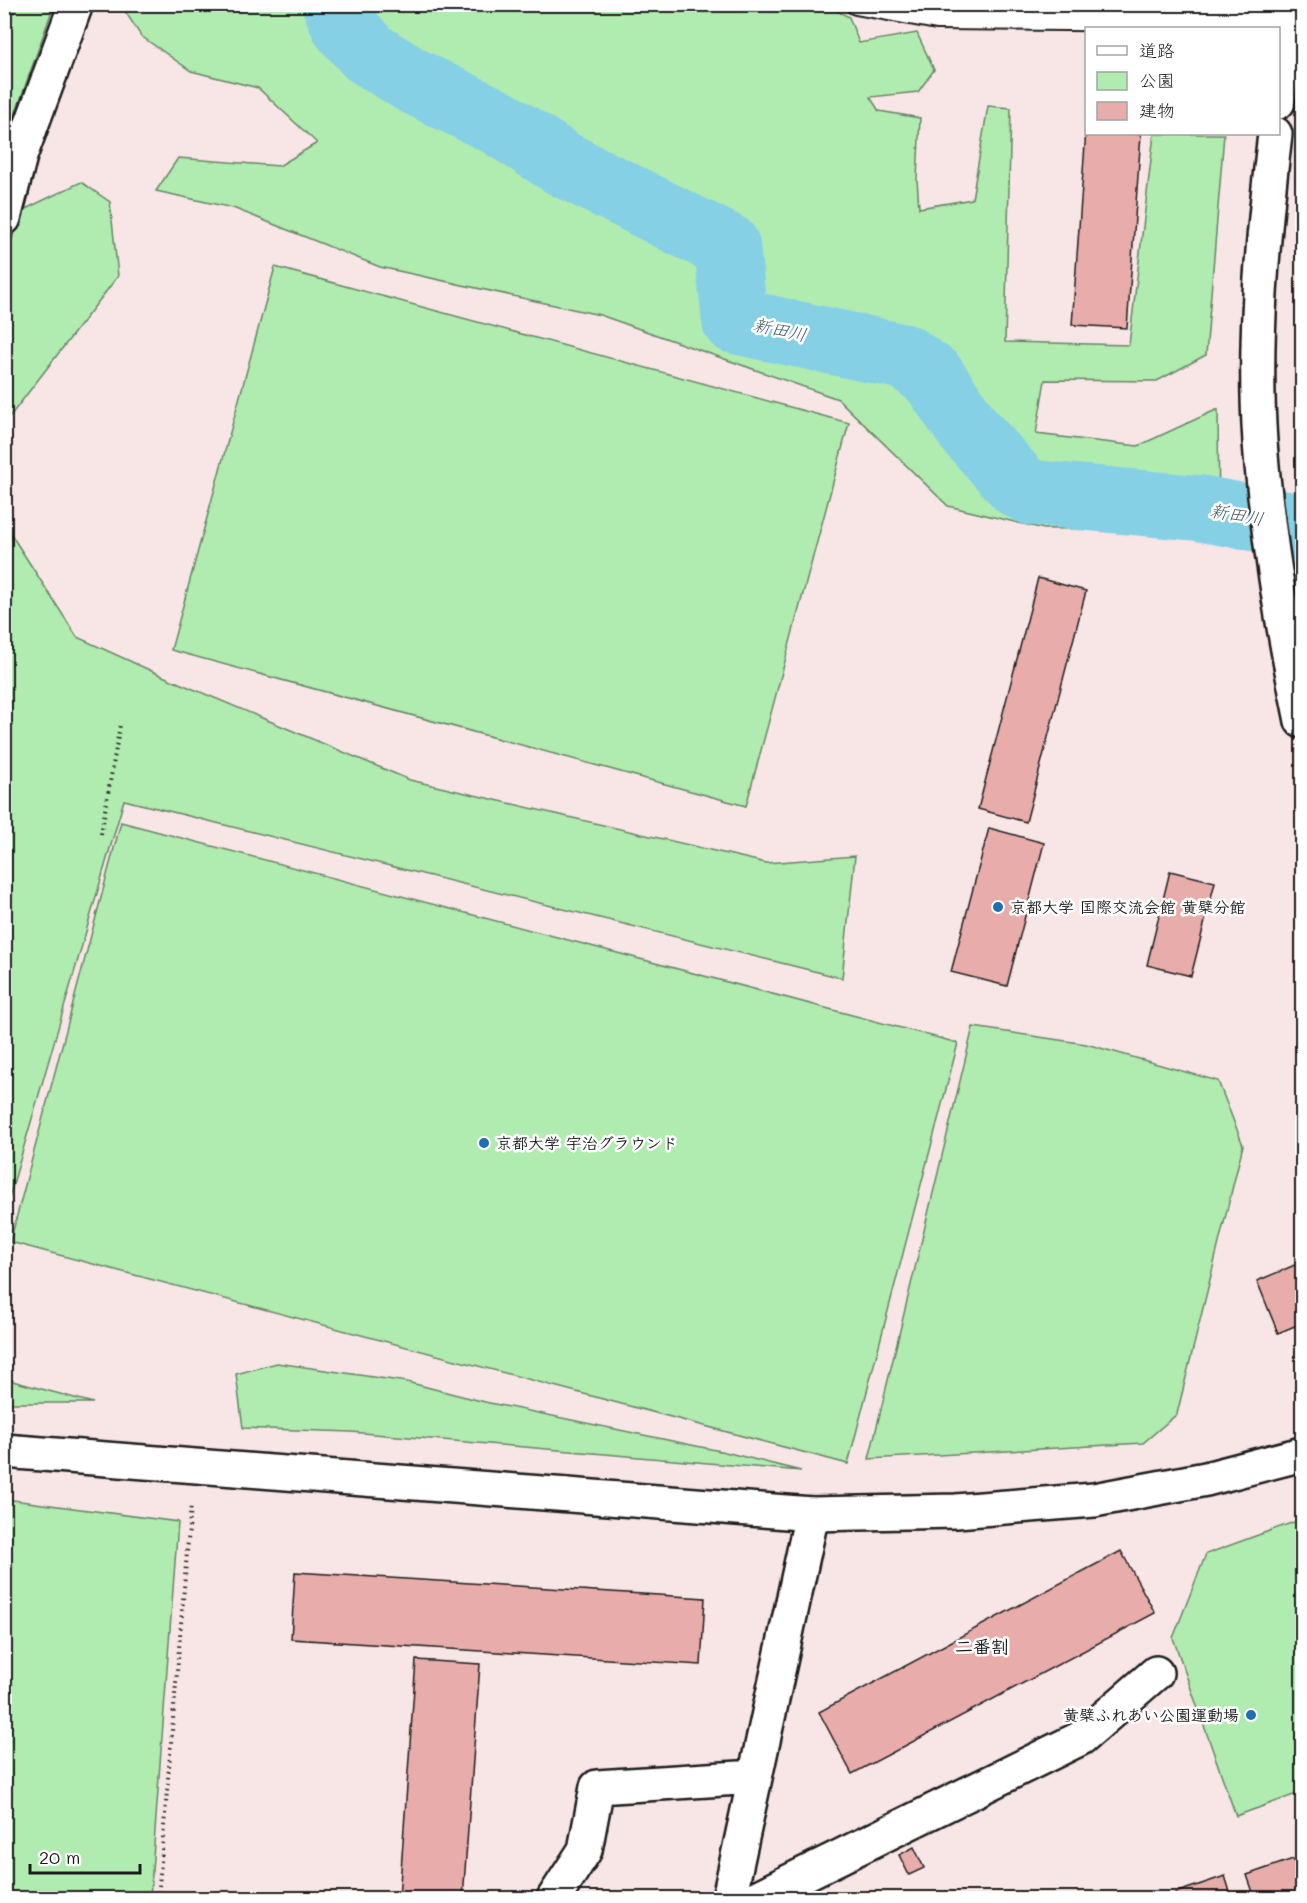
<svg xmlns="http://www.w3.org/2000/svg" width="1307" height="1903" viewBox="0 0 1307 1903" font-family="Mali,'Klee One',sans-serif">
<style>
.green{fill:#b0ebb0;stroke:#668466;stroke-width:1.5}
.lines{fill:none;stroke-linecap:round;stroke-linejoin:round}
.river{stroke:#86d0e6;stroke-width:66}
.building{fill:#e8adaa;stroke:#1c1c1c;stroke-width:1.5}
.lane-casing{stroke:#1c1c1c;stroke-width:24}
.street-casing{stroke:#1c1c1c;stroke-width:38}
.secondary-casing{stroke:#1c1c1c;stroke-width:38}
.path{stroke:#1c1c1c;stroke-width:4;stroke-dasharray:1.5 4.5;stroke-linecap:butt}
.lane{stroke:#fff;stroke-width:20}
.street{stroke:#fff;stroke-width:33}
.secondary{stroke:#fff;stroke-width:33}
.poi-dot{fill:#1f6fb2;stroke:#fff;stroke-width:2}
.labels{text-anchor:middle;stroke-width:5;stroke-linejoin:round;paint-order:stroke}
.poi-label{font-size:16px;font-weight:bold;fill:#1c1c1c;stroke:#fff;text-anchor:start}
.water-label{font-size:18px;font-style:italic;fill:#415b63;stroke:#fff}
.neighbourhood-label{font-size:18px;font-weight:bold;fill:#1c1c1c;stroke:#fff}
</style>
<rect width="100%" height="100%" fill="#f8e6e6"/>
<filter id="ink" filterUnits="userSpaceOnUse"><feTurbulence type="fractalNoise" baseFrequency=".0167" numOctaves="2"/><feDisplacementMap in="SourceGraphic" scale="12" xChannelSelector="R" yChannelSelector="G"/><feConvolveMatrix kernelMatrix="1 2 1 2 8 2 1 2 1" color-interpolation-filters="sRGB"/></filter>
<g filter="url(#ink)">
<path class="green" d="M5,4L54,5L5,143L4,5Z
M825,5L849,17L859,43L917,33L934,70L918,92L870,97L879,111L920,118L917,179L919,208L972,199L988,106L1011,108L1005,342L1129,345L1154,134H1224L1206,355L1157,381L1045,380L1036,434L1138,446L1218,409L1219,527L1044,529L948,506L838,399L600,315L380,267L233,208L156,191L178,158L279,166L317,143L258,88L191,71L141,36L121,5Z
M81,182L110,202L118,276L11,415L5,420V268L19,212Z
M275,267L849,423L746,806L171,650Z
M5,525L77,637L167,678L410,780L766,863L855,856L842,978L124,800L5,1212Z
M121,822L958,1043L848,1464L10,1242Z
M973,1027L1086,1044L1218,1081L1243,1145L1177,1414L1143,1443L869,1459Z
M277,1363L407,1382L485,1402L725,1452L801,1471L351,1432L243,1428L236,1374Z
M5,1379L93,1403H5Z
M5,1499L178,1522L150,1898H5Z
M1302,1519V1792L1236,1816L1173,1638L1206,1554Z"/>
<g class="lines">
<path class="river" d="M335,4L344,26L368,53L413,81L499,123L563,164L727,246L735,321L905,357L933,377L969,430L1019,486L1033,493L1198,508L1302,527"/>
</g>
<path class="building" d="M1086,130V134H1141L1127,328L1072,325Z
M1038,578L1086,591L1026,822L978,809Z
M989,828L1044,843L1007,986L951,972Z
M1170,871L1215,882L1191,976L1147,965Z
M1302,1262V1323L1278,1333L1257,1281Z
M1121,1551L1155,1613L852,1774L819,1712Z
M295,1572L705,1598L701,1665L291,1639Z
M416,1660L480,1664L463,1898H399Z
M914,1847L924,1868L909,1875L899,1855Z
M1293,1859L1302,1887V1898H1255L1247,1875Z
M1225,1876L1232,1898H1177L1175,1893Z"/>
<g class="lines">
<defs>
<path id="lane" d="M856,4L937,19L1183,21"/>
<path id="street" d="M1183,21H1288
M554,1898L585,1850L597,1787L755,1777
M729,1898L812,1514
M756,1898L1081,1738L1156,1673"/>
<path id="secondary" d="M1278,102L1290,4
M1275,134C1263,235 1253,340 1260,442C1267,535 1283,630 1302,721
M4,218L20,156L76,4
M4,1451L812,1514L956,1511L1094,1500L1206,1479L1302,1454"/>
</defs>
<use href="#lane" class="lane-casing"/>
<use href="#street" class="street-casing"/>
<use href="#secondary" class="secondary-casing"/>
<path class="path" d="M4,35L16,4
M101,834L120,725
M158,1898L191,1505"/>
<use href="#lane" class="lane"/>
<use href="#street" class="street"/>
<use href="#secondary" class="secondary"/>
</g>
</g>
<g class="poi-dot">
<circle cx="998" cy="907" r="6"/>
<circle cx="484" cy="1143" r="6"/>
<circle cx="1251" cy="1715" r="6"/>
</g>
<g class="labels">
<g class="poi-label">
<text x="1010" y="913">京都大学 国際交流会館 黄檗分館</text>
<text x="496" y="1149">京都大学 宇治グラウンド</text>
<text x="1239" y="1721" text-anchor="end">黄檗ふれあい公園運動場</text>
</g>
<g class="water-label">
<text transform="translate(780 330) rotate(12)" y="6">新田川</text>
<text transform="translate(1237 515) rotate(10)" y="6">新田川</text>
</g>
<g class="neighbourhood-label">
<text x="982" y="1653">二番割</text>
</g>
</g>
<rect width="1307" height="1903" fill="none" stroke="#fff" stroke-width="24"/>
<rect x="12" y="12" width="1283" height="1879" fill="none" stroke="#1c1c1c" stroke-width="2" filter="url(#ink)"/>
<rect x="1085" y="27" width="195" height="108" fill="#ffffff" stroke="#a4a4a4" stroke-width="1.5"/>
<rect x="1097" y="46" width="30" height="9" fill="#ffffff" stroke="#a4a4a4" stroke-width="1.5"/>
<text x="1139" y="57" font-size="18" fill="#1c1c1c">道路</text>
<rect x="1097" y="72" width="30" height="18" fill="#b0ebb0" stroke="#a4a4a4" stroke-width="1.5"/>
<text x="1139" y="87" font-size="18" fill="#1c1c1c">公園</text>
<rect x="1097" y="102" width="30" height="18" fill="#e8adaa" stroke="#a4a4a4" stroke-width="1.5"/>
<text x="1139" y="117" font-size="18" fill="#1c1c1c">建物</text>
<path d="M30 1864v9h110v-9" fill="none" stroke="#1c1c1c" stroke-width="3"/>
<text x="39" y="1864" font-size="18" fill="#1c1c1c" stroke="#ffffff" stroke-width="4.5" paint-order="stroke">20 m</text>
</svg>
